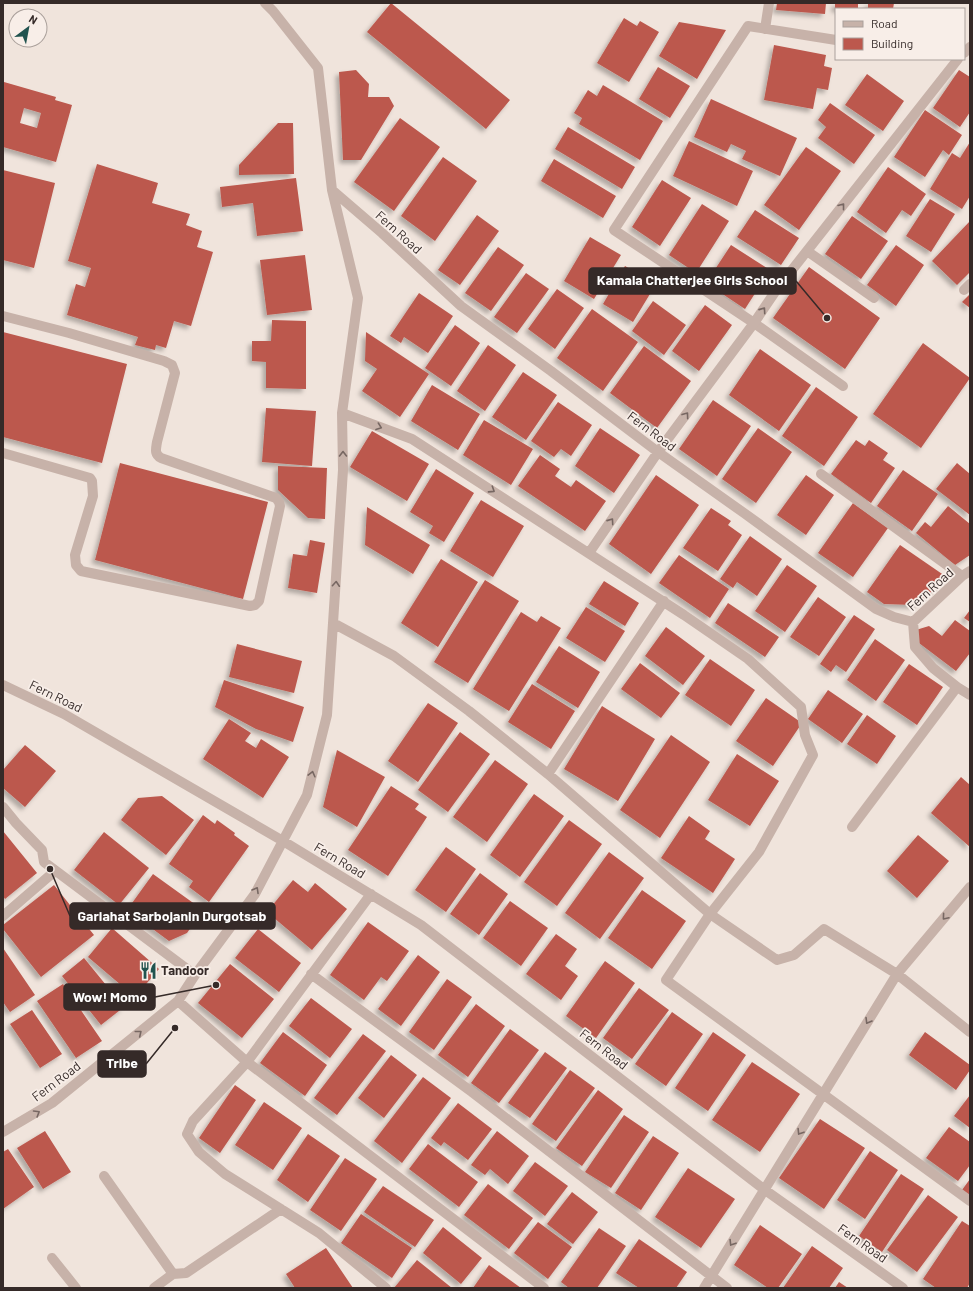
<svg xmlns="http://www.w3.org/2000/svg" width="973" height="1291" viewBox="0 0 973 1291" font-family="Barlow,sans-serif">
<style>
.building{fill:#bc584d;fill-rule:evenodd;filter:url(#shadow)}
.lines{fill:none;stroke-linecap:round;stroke-linejoin:round}
.lane{stroke:#c7b2a9;stroke-width:10}
.street{stroke:#c7b2a9;stroke-width:10}
.oneway{stroke:#776762}
.labels{text-anchor:middle;stroke-width:3.5;stroke-linejoin:round;paint-order:stroke}
.street-label{font-size:13px;fill:#352a28;stroke:#f8eee8}
.poi-label{font-size:13px;font-weight:bold;fill:#352a28;stroke:#f8eee8;text-anchor:start}
.leader{fill:none;stroke:#352a28;stroke-width:1.5}
.callout-dot{fill:#352a28;stroke:#f8eee8;stroke-width:1.5}
.callout{fill:#352a28;stroke:#352a28;stroke-width:1.5}
.callout-label{font-size:14px;text-anchor:middle;font-weight:bold;fill:#fff}
</style>
<defs>
<filter id="shadow"><feDropShadow dx="-3.5" dy="3.5" stdDeviation="2" flood-color="#0004"/></filter>
</defs>
<rect width="100%" height="100%" fill="#f0e4dc"/>
<path class="building" d="M391,3L510,100L486,129L367,32Z
M777,3H826L825,14L776,10Z
M835,3H858V9H835Z
M868,3H894L893,9H868Z
M624,18L637,26L640,21L659,32L629,82L597,63Z
M679,22L726,30L697,79L659,56Z
M774,45L826,55L824,66L832,68L828,90L817,88L813,109L764,100Z
M658,67L690,86L670,118L639,99Z
M356,70L369,84L368,97H389L394,106L361,160H343L339,72Z
M959,70L970,77V112L960,127L933,108Z
M867,74L904,101L883,131L845,105Z
M4,82L56,97L55,100L72,105L56,162L3,147V86ZM24,108L41,113L37,128L20,123Z
M603,85L663,121L640,160L579,124L582,118L574,113L588,90L597,96Z
M711,99L797,138L780,176L742,159L746,151L731,144L727,152L694,137Z
M830,103L875,135L854,164L818,138L826,127L818,120Z
M925,110L962,135L949,155L943,150L925,177L894,157Z
M400,118L440,147L394,211L354,182Z
M278,123H293L294,174L239,175V165Z
M568,127L635,167L622,189L555,149Z
M689,141L753,171L737,206L673,176Z
M970,142V196L962,209L930,189L952,153L960,158Z
M806,147L841,171L799,230L764,205Z
M443,157L477,181L435,241L401,216Z
M554,159L616,196L603,218L541,181Z
M97,164L158,183L152,203L190,214L186,225L202,231L197,247L213,252L191,326L174,321L166,348L156,345L155,350L135,345L138,337L67,315L76,284L85,287L91,268L68,261Z
M888,167L926,194L911,216L902,210L886,233L857,212Z
M3,170L55,183L34,268L3,260Z
M296,178L303,231L257,236L253,203L222,207L220,187Z
M662,180L691,198L660,246L632,227Z
M930,199L955,214L931,252L906,236Z
M702,204L729,221L696,273L669,255Z
M755,210L799,238L781,265L737,237Z
M477,215L499,231L460,285L438,270Z
M852,216L888,241L861,279L825,254Z
M970,221V272L957,285L932,261Z
M590,237L621,255L594,299L564,281Z
M731,245L770,270L745,309L706,283Z
M896,245L924,265L896,306L867,285Z
M498,247L524,265L491,311L465,293Z
M305,255L312,310L267,315L260,260Z
M625,266L656,284L633,322L603,304Z
M809,267L880,318L845,369L773,318Z
M526,273L549,289L517,333L494,317Z
M557,289L584,308L555,349L528,329Z
M419,293L453,316L428,353L404,337L401,343L390,336Z
M970,294V308L962,302Z
M653,301L686,325L664,355L632,331Z
M705,305L732,325L699,371L672,351Z
M592,309L638,342L603,391L557,358Z
M272,320L306,321V389L266,388V362L252,361V341H271Z
M455,325L480,343L451,386L425,368Z
M3,332L127,364L102,463L3,437Z
M366,332L429,374L400,417L362,391L377,369L365,361Z
M923,343L970,378L921,448L873,414Z
M488,345L516,365L485,411L457,391Z
M644,346L691,381L657,428L610,393Z
M760,349L811,385L779,431L729,395Z
M523,372L557,395L526,440L492,417Z
M432,385L480,414L458,450L411,421Z
M816,387L858,417L824,466L782,436Z
M713,400L751,426L717,476L679,449Z
M558,402L592,425L571,456L561,449L554,457L531,441Z
M266,408L316,411L312,466L262,462Z
M484,420L533,449L511,485L463,455Z
M600,428L640,455L614,493L575,466Z
M758,428L792,452L756,503L722,479Z
M372,431L429,464L407,501L350,467Z
M856,440L865,446L869,440L888,453L883,460L895,468L871,503L831,474Z
M540,455L560,469L555,476L571,487L576,480L606,501L585,531L518,486Z
M120,463L268,502L243,599L95,560Z
M957,463L970,474V515L936,489Z
M278,466L327,468L325,519L308,518L278,490Z
M436,469L474,493L444,542L429,533L433,526L410,512Z
M903,470L938,494L912,531L877,506Z
M656,475L699,505L651,574L609,544Z
M806,475L834,495L806,535L777,515Z
M481,500L524,526L493,577L450,551Z
M853,503L888,528L853,577L818,553Z
M948,506L970,524V555L955,565L916,533L925,522L931,527Z
M367,507L430,545L413,574L365,545Z
M711,508L731,521L728,525L742,535L718,571L683,548Z
M750,536L782,559L757,596L737,582L733,588L720,579Z
M310,540L325,543L317,593L288,588L293,554L307,556Z
M900,545L948,578L915,605L884,604L867,592Z
M679,555L729,589L710,618L659,583Z
M441,559L478,582L438,647L401,623Z
M787,565L817,586L785,632L755,611Z
M485,580L519,601L468,683L434,662Z
M604,581L639,603L625,626L589,604Z
M818,597L846,617L819,656L790,637Z
M728,603L779,637L765,657L715,623Z
M586,607L625,631L605,662L566,638Z
M970,610V622L964,618Z
M521,612L537,622L541,616L561,628L509,711L473,689Z
M854,615L875,629L846,672L836,665L831,672L820,664Z
M955,620L970,631V653L956,671L919,643L916,630L929,626L942,636Z
M666,627L705,656L683,685L645,656Z
M875,639L905,660L876,701L847,680Z
M237,644L302,661L294,693L229,677Z
M559,646L600,672L578,708L536,682Z
M710,659L755,690L731,726L685,695Z
M640,663L680,693L661,718L621,689Z
M909,664L943,687L917,725L883,702Z
M224,680L304,707L293,742L256,729L215,707Z
M532,684L575,711L551,749L508,722Z
M828,690L863,714L842,743L808,719Z
M766,698L802,723L773,766L736,741Z
M428,703L458,723L418,782L388,761Z
M602,706L655,739L618,801L564,769Z
M867,715L896,736L877,764L847,744Z
M229,719L251,733L245,741L256,748L261,739L289,757L263,798L203,759Z
M460,732L490,754L448,812L418,790Z
M671,735L710,762L660,838L620,810Z
M25,745L56,771L25,807L3,788V770Z
M337,750L385,777L357,827L323,807Z
M737,754L779,781L750,826L708,800Z
M495,760L528,784L487,842L453,817Z
M961,777L970,785V847L931,813Z
M391,786L419,804L415,809L427,817L388,876L348,850Z
M534,794L564,816L520,877L490,855Z
M162,796L194,820L166,855L121,820L138,798Z
M203,815L215,824L217,820L235,833L234,835L249,846L209,902L189,887L193,881L169,864Z
M689,816L710,831L705,839L735,859L713,893L661,858Z
M569,820L602,844L557,906L524,882Z
M3,831L37,873L5,899L3,896Z
M104,832L149,868L119,905L74,870Z
M918,835L949,861L917,898L887,871Z
M446,847L476,869L446,912L415,890Z
M609,852L644,878L600,939L565,913Z
M480,873L508,894L479,935L450,914Z
M153,874L203,910L187,933L169,941L127,910ZM155,903L163,909L160,913L152,907Z
M293,880L308,892L315,883L347,909L312,950L267,912Z
M54,885L94,935L41,977L3,929V925Z
M642,890L686,921L652,969L608,938Z
M510,901L548,928L521,966L483,938Z
M368,922L409,951L387,981L381,977L364,1000L330,975Z
M112,928L159,969L135,997L88,957Z
M258,929L301,963L279,992L235,958Z
M556,934L577,949L565,966L578,976L561,1000L526,974Z
M3,948L35,995L10,1012L3,1002Z
M418,955L440,972L401,1026L378,1009Z
M84,958L124,1007L101,1025L62,976Z
M605,961L635,983L596,1038L566,1016Z
M230,964L274,999L242,1038L198,1003Z
M447,979L472,997L434,1050L409,1032Z
M63,984L102,1041L76,1058L37,1001Z
M639,988L669,1010L632,1059L603,1038Z
M311,998L352,1029L330,1058L289,1026Z
M476,1004L505,1026L468,1077L438,1055Z
M32,1010L62,1054L40,1068L10,1024Z
M672,1012L703,1034L666,1086L635,1064Z
M510,1029L539,1050L499,1103L471,1083Z
M283,1032L327,1065L305,1096L260,1063Z
M713,1032L746,1055L708,1111L675,1088Z
M925,1032L970,1065V1070L956,1090L909,1055Z
M363,1034L386,1051L337,1115L314,1098Z
M545,1052L567,1068L530,1118L508,1103Z
M391,1055L417,1075L384,1118L358,1098Z
M752,1062L800,1094L760,1152L712,1120Z
M570,1070L595,1088L556,1141L532,1124Z
M423,1077L451,1098L402,1163L374,1141Z
M235,1085L256,1100L220,1153L199,1138Z
M598,1090L623,1109L582,1166L556,1148Z
M970,1095V1128L954,1116Z
M264,1102L302,1128L273,1170L235,1145Z
M458,1103L492,1129L468,1160L444,1142L441,1146L431,1138Z
M624,1115L649,1132L611,1188L585,1172Z
M820,1119L865,1148L824,1209L779,1178Z
M949,1127L970,1142V1165L958,1181L926,1158Z
M45,1131L71,1172L43,1189L17,1148Z
M497,1131L529,1156L508,1184L490,1169L485,1175L471,1165Z
M308,1134L340,1156L308,1202L277,1180Z
M653,1136L679,1153L641,1210L615,1193Z
M428,1144L478,1182L459,1207L409,1169Z
M8,1149L34,1187L3,1209V1152Z
M870,1151L898,1170L865,1219L837,1200Z
M345,1158L377,1179L341,1231L310,1210Z
M535,1162L568,1186L545,1216L513,1191Z
M688,1168L735,1199L701,1248L655,1217Z
M901,1174L924,1189L882,1252L859,1236Z
M970,1179V1196L962,1190Z
M488,1184L533,1218L509,1249L464,1215Z
M383,1186L434,1220L415,1247L364,1212Z
M572,1192L598,1212L573,1244L547,1224Z
M928,1195L958,1217L917,1272L887,1250Z
M361,1214L412,1248L392,1278L341,1243Z
M962,1221L970,1226V1283L967,1288H936L923,1279Z
M538,1222L572,1247L548,1279L514,1253Z
M760,1225L802,1254L778,1288H768L734,1265Z
M443,1227L482,1258L461,1284L423,1253Z
M599,1228L626,1246L597,1288H569L561,1282Z
M639,1239L687,1272L676,1288H639L616,1273Z
M812,1246L843,1268L829,1288H783Z
M326,1248L353,1288H295L286,1274Z
M417,1260L452,1288H394Z
M489,1265L521,1288H473Z
M839,1282L848,1288H835Z"/>
<g class="lines">
<path class="lane" d="M3,316L69,333L164,361L172,365L175,373L157,442C156,449 154,454 161,458L276,498L279,502L280,506L259,601L255,605L250,606L81,571L76,565L75,555L93,496L92,481L90,478L3,453
M754,323L843,386"/>
<path class="street" d="M765,29L769,3
M964,53L970,47
M332,190L382,233L461,306L551,371L658,452L744,513L876,609L894,617L913,622L962,576L970,571
M807,251L874,298
M964,290L970,284
M754,323L614,230L748,26L836,40
M342,413L412,439L684,615L748,659L801,707L805,735L813,755L759,852L710,914L666,980L970,1201
M821,474L962,576
M589,553L658,452L754,323L777,289L958,59
M333,623L394,656L469,711L548,774L710,914L777,960L794,955L824,929L897,974L970,1032
M3,685L64,714L283,841L421,925L765,1190L903,1288
M957,687L970,695
M548,774L664,601
M3,807L16,823L42,850L44,862L195,975
M852,827L957,687L933,668L915,647L913,622
M371,894L247,1062L193,1121L187,1134L199,1152L225,1174L319,1233L386,1288
M3,916L55,871
M311,974L472,1092L727,1288
M178,1001L247,1062L544,1288
M3,1132L52,1103L178,1001L195,975L255,894L307,795L327,715L343,470L342,413L358,298L332,190L318,68L273,11L265,3
M104,1176L173,1274
M52,1258L76,1288
M154,1288L173,1274L186,1273L281,1209
M704,1288L897,974L970,887"/>
</g>
<defs><path id="oneway-chevron" d="M-2-3.5L2.5 0L-2 3.5" fill="none" stroke-width="1.6" stroke-linecap="round" stroke-linejoin="round"/></defs>
<g class="oneway">
<use href="#oneway-chevron" transform="translate(842 206) rotate(-52)"/>
<use href="#oneway-chevron" transform="translate(763 310) rotate(-55)"/>
<use href="#oneway-chevron" transform="translate(686 415) rotate(-54)"/>
<use href="#oneway-chevron" transform="translate(379 427) rotate(20)"/>
<use href="#oneway-chevron" transform="translate(343 454) rotate(-90)"/>
<use href="#oneway-chevron" transform="translate(492 490) rotate(33)"/>
<use href="#oneway-chevron" transform="translate(611 521) rotate(-55)"/>
<use href="#oneway-chevron" transform="translate(336 584) rotate(-86)"/>
<use href="#oneway-chevron" transform="translate(312 774) rotate(-76)"/>
<use href="#oneway-chevron" transform="translate(256 890) rotate(-60)"/>
<use href="#oneway-chevron" transform="translate(945 917) rotate(130)"/>
<use href="#oneway-chevron" transform="translate(868 1021) rotate(121)"/>
<use href="#oneway-chevron" transform="translate(139 1033) rotate(-39)"/>
<use href="#oneway-chevron" transform="translate(37 1113) rotate(-31)"/>
<use href="#oneway-chevron" transform="translate(800 1132) rotate(122)"/>
<use href="#oneway-chevron" transform="translate(732 1243) rotate(122)"/>
</g>
<defs>
<symbol id="restaurant-bare" viewBox="-9 -9 18 18"><path d="M-5-6h1v4h1v-4h1v4h1v-4h1v5L-1.5 .5V6h-2V.5L-5-1ZM5-6V6H3V1.5H1.5Q1.5-4 5-6Z" fill="#21534f" stroke="#f8eee8" stroke-width="2.5" paint-order="stroke"/></symbol>
</defs>
<g fill-rule="evenodd">
<use href="#restaurant-bare" x="136" y="958" width="25" height="25"/>
</g>
<g class="labels">
<g class="street-label">
<text transform="translate(399 232) rotate(42)" y="5">Fern Road</text>
<text transform="translate(652 431) rotate(37)" y="5">Fern Road</text>
<text transform="translate(930 589) rotate(-42)" y="5">Fern Road</text>
<text transform="translate(56 696) rotate(26)" y="5">Fern Road</text>
<text transform="translate(340 860) rotate(31)" y="5">Fern Road</text>
<text transform="translate(604 1049) rotate(38)" y="5">Fern Road</text>
<text transform="translate(56 1081) rotate(-37)" y="5">Fern Road</text>
<text transform="translate(863 1243) rotate(35)" y="5">Fern Road</text>
</g>
<g class="poi-label">
<text x="161" y="975">Tandoor</text>
</g>
</g>
<path class="leader" d="M827 318L796 281M50 869L70 916M216 985L155 997M175 1028L146 1064"/>
<g class="callout-dot">
<circle cx="827" cy="318" r="4"/>
<circle cx="50" cy="869" r="4"/>
<circle cx="216" cy="985" r="4"/>
<circle cx="175" cy="1028" r="4"/>
</g>
<g class="callout">
<rect x="589" y="268" width="207" height="26" rx="4"/>
<rect x="70" y="903" width="205" height="26" rx="4"/>
<rect x="64" y="984" width="91" height="26" rx="4"/>
<rect x="98" y="1051" width="48" height="26" rx="4"/>
</g>
<g class="callout-label">
<text x="692" y="285">Kamala Chatterjee Girls School</text>
<text x="172" y="921">Gariahat Sarbojanin Durgotsab</text>
<text x="110" y="1002">Wow! Momo</text>
<text x="122" y="1068">Tribe</text>
</g>
<rect width="973" height="1291" fill="none" stroke="#352a28" stroke-width="8"/>
<rect x="835" y="8" width="130" height="52" fill="#f8eee8" stroke="#aaa09b"/>
<rect x="843" y="21" width="20" height="6" fill="#c7b2a9" stroke="#aaa09b"/>
<text x="871" y="28" font-size="12" fill="#352a28">Road</text>
<rect x="843" y="38" width="20" height="12" fill="#bc584d" stroke="#aaa09b"/>
<text x="871" y="48" font-size="12" fill="#352a28">Building</text>
<g transform="translate(28 28) rotate(32)"><circle r="19" fill="#f8eee8" stroke="#aaa09b"/>
<path d="M0-3L7 15L0 10L-7 15Z" fill="#21534f"/>
<text y="-6" font-size="11" font-weight="bold" text-anchor="middle" fill="#352a28">N</text>
</g>
</svg>
